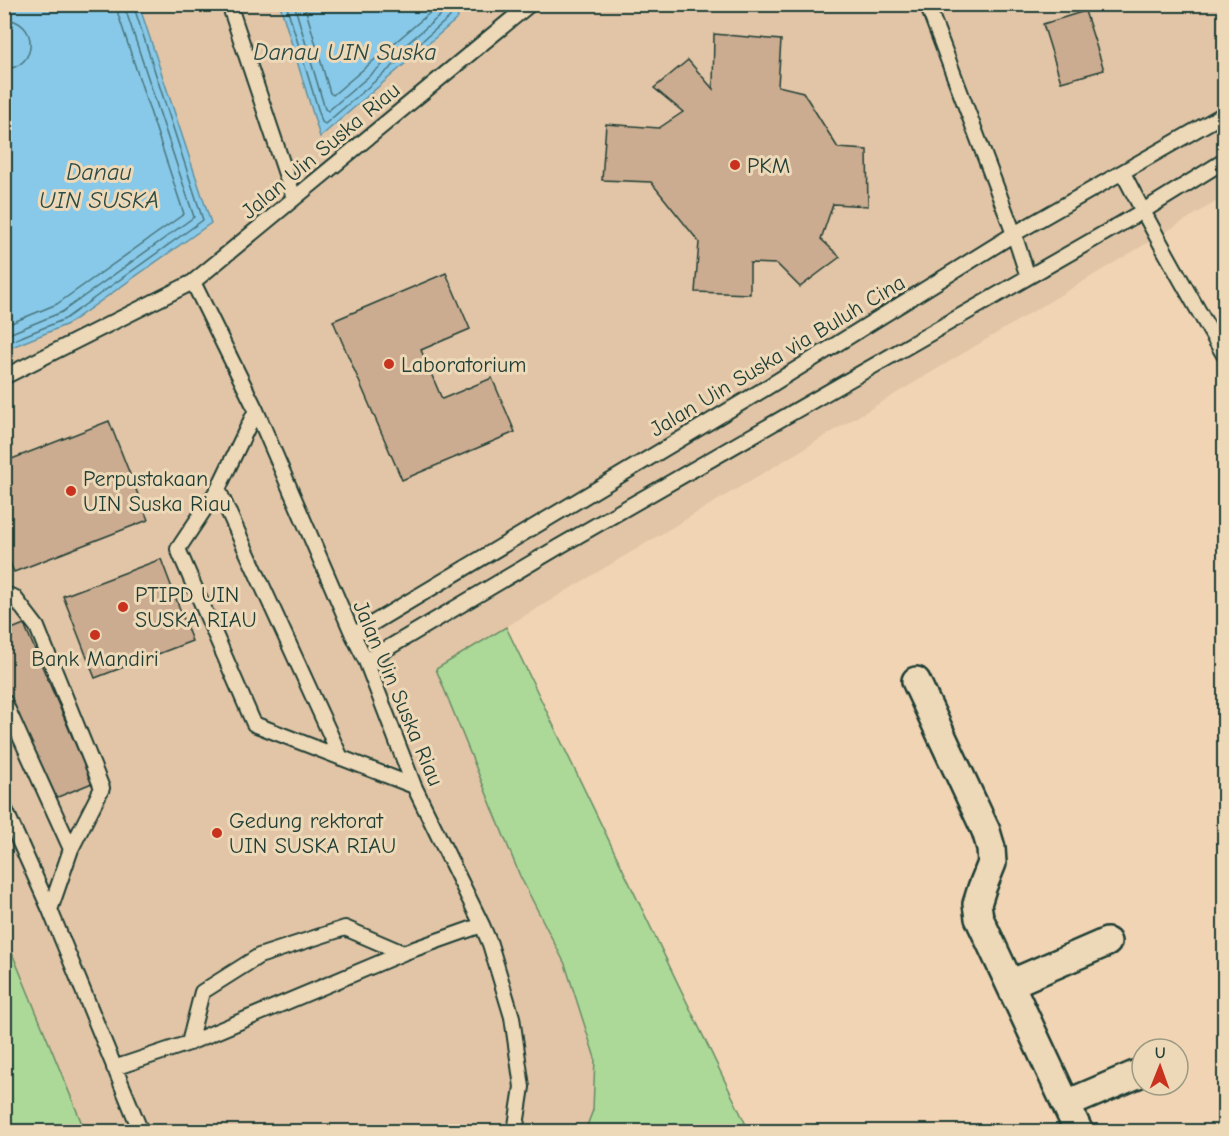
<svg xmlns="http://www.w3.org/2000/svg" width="1229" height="1136" viewBox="0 0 1229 1136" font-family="'Comic Neue',sans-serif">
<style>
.built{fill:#e2c5a6}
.green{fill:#acd998;stroke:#668b66;stroke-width:1.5}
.water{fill:#88c9e9;stroke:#5e91a1;stroke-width:1.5}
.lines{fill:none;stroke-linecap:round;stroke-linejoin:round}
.shore{stroke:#49757c;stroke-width:1.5}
.building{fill:#cbac90;stroke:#1f3d34;stroke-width:1.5}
.service-casing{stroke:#1f3d34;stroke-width:18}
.minor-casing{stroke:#1f3d34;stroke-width:32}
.service{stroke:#edd8b7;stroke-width:14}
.minor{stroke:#edd8b7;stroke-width:27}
.poi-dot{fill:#c8321e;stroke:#edd8b7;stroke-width:2}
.labels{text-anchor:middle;stroke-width:6;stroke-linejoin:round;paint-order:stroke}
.street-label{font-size:22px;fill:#1f3d34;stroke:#edd8b7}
.poi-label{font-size:22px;fill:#1f3d34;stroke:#edd8b7;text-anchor:start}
.water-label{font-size:24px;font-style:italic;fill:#2a4b46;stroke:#edd8b7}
</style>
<rect width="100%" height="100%" fill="#f1d4b3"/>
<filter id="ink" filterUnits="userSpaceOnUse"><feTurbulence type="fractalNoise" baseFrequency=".0167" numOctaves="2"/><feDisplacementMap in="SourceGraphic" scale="12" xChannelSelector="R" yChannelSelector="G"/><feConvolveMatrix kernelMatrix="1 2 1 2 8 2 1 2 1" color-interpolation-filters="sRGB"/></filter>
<g filter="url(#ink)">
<path class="built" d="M5,5H1224V197L506,627L749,1131L5,1132Z"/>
<path class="green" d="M506,627L749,1131H585L593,1110L595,1058L565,964L520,876L436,669Z
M5,936L85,1131H5Z"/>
<path class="water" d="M5,4L139,5L211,223L68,324L5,350L4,54L8,43L5,37Z
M280,5H455L458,18L320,137Z"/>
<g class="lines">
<path class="shore" d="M286,4L322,122L325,124L450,17V4
M294,4L325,109L328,111L442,14V4
M304,4L330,93L333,95L432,11L433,4
M4,19C39,20 39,68 4,69
M4,326L57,304L184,214L118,14L117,4
M4,336L62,312L194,217L126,11V4
M4,344L65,319L203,220L133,4"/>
</g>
<path class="building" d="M1085,11L1104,70L1061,82L1043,24Z
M714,34L781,40L778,86L803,92L838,148L867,150L868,206L833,204L821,239L840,257L800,287L777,264L750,263V294L695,292L699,242L651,182L602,180L606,124L659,128L683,112L654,88L688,60L713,89Z
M446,273L470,329L421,350L442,399L492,378L515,432L402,480L333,321Z
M109,421L148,520L14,572L4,549V462Z
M161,559L192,641L95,678L63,596Z
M24,624L92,783L53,799L4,685V632Z"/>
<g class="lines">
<defs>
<path id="service" d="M229,4L294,198
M927,4L1014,234L1028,277
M1123,173C1155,235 1189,295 1224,355
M193,282L256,410L353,635L366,661L414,786L482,925L490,944L512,1017L522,1087L515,1132
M4,377L193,282L530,4
M256,410L218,489L178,549L254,724L414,786
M218,489L341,758
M4,594L14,597L37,627L102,788L71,849L50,910
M353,635L766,388L1014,234L1224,114
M366,661L560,546L1143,211L1224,161
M4,701L71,849
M4,807L50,910L141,1132
M189,1043L202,992L259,956L345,928L403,953
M114,1068L189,1043L403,953L482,925"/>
<path id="minor" d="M916,681L986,831L991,848L992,863L982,888L977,904L979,918L1079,1132
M1010,984L1107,942
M1067,1104L1142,1072"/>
</defs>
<use href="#service" class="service-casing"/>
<use href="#minor" class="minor-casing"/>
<use href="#service" class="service"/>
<use href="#minor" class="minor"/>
</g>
</g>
<g class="poi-dot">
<circle cx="735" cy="165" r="6"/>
<circle cx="389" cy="364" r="6"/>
<circle cx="71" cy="491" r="6"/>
<circle cx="123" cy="607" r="6"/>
<circle cx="95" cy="635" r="6"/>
<circle cx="217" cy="833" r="6"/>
</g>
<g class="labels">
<g class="street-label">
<text transform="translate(320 150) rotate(-40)" y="8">Jalan Uin Suska Riau</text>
<text transform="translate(777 355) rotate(-31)" y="8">Jalan Uin Suska via Buluh Cina</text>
<text transform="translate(399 693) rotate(67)" y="8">Jalan Uin Suska Riau</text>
</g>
<g class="poi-label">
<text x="747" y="173">PKM</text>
<text x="401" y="372">Laboratorium</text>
<text x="83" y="486">Perpustakaan<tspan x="83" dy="25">UIN Suska Riau</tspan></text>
<text x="135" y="602">PTIPD UIN<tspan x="135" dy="25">SUSKA RIAU</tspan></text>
<text x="95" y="666" text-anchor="middle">Bank Mandiri</text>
<text x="229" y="828">Gedung rektorat<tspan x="229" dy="25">UIN SUSKA RIAU</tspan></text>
</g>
<g class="water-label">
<text x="345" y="60">Danau UIN Suska</text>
<text x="99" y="180">Danau<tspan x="99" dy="28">UIN SUSKA</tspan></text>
</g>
</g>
<rect width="1229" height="1136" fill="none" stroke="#edd8b7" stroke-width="24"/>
<rect x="12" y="12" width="1205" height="1112" fill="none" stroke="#1f3d34" stroke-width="2" filter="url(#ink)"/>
<g transform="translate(1160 1067) rotate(1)"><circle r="28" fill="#edd8b7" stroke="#9b9a83" stroke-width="1.5"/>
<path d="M0-4.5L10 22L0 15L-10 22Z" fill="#c8321e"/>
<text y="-9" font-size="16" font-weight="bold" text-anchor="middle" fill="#1f3d34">U</text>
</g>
</svg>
